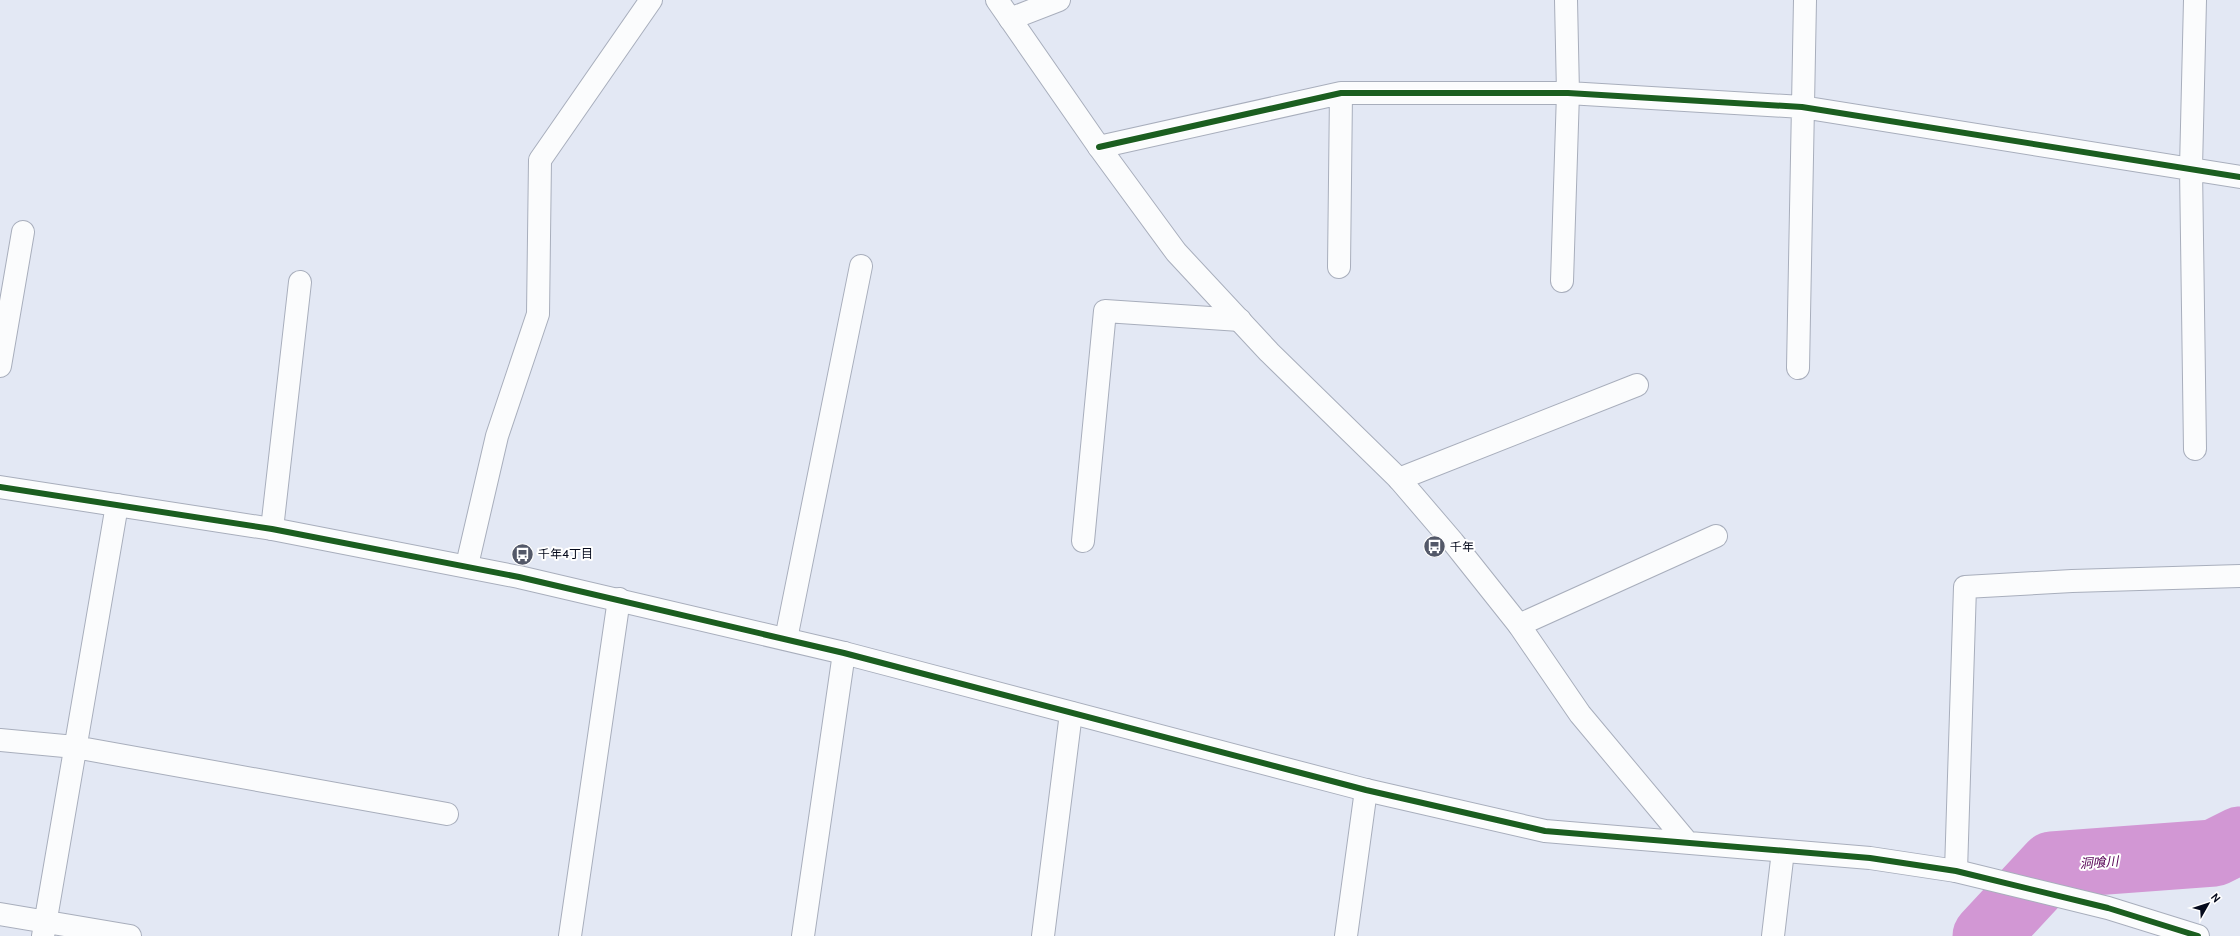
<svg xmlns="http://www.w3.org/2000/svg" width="2240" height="936" viewBox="0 0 2240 936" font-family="Cabin,'Noto Sans JP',sans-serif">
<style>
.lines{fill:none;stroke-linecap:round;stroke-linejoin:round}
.river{stroke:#d297d4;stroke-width:67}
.minor-casing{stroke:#a8aebc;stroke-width:24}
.tertiary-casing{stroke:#a8aebc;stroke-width:24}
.minor{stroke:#fbfcfd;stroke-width:22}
.tertiary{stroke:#fbfcfd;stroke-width:22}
.cycleway-casing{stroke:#fff;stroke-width:8}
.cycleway{stroke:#1b5e20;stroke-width:6}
.labels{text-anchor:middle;stroke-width:4;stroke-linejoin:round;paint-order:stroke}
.poi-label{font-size:12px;fill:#050a1c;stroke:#fff;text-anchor:start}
.water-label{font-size:13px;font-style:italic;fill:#550054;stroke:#fff}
</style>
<rect width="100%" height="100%" fill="#e3e8f4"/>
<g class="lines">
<path class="river" d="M1986,936L2052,865L2214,853L2240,840"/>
<defs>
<path id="minor" d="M2195,0L2191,168L2195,449
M1010,19L1059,0
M1099,147L1341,93H1568L1802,107L2240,177
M1339,267L1341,93
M1562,281L1568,93L1566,0
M0,366L23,232
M1798,368L1805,0
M1399,479L1637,385
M272,529L300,282
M1083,541L1105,311L1240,320
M467,565L497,436L538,314L540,160L651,0
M1519,625L1716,536
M786,639L861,266
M0,740L75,747L447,814
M1956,871L1965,587L2072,581L2240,576
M0,914L130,936
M43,936L117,505
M570,936L619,599
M803,936L844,653
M1043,936L1071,713
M1346,936L1366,790
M1773,936L1783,851"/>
<path id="tertiary" d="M997,0L1099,147L1176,252L1269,352L1399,479L1453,542L1519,625L1580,714L1687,842
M0,487L272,529L519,577L844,653L1366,790L1545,831L1870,858L1956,871L2108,908L2198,936"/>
</defs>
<use href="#minor" class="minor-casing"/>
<use href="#tertiary" class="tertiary-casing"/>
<use href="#minor" class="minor"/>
<use href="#tertiary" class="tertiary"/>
<defs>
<path id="cycleway" d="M1099,147L1341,93H1568L1802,107L2240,177
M0,487L272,529L519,577L844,653L1366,790L1545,831L1870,858L1956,871L2108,908L2198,936"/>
</defs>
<use href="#cycleway" class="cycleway-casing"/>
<use href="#cycleway" class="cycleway"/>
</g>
<defs>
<symbol id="bus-disc" viewBox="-11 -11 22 22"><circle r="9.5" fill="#535868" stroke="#fff"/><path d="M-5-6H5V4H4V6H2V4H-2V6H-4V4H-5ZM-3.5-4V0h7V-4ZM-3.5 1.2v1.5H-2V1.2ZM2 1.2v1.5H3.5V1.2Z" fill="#fff"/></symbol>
</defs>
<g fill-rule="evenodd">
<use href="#bus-disc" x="1422" y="534" width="25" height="25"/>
<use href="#bus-disc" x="510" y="542" width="25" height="25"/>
</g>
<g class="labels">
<g class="poi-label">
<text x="1450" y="551">千年</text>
<text x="538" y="558">千年4丁目</text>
</g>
<g class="water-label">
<text transform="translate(2099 862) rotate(-4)" y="5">洞喰川</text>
</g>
</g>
<g transform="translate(2208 904) rotate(51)" stroke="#ffffff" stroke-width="3" paint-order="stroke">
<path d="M0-3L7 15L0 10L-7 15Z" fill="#050a1c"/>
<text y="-6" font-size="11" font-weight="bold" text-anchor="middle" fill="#050a1c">N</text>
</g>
</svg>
